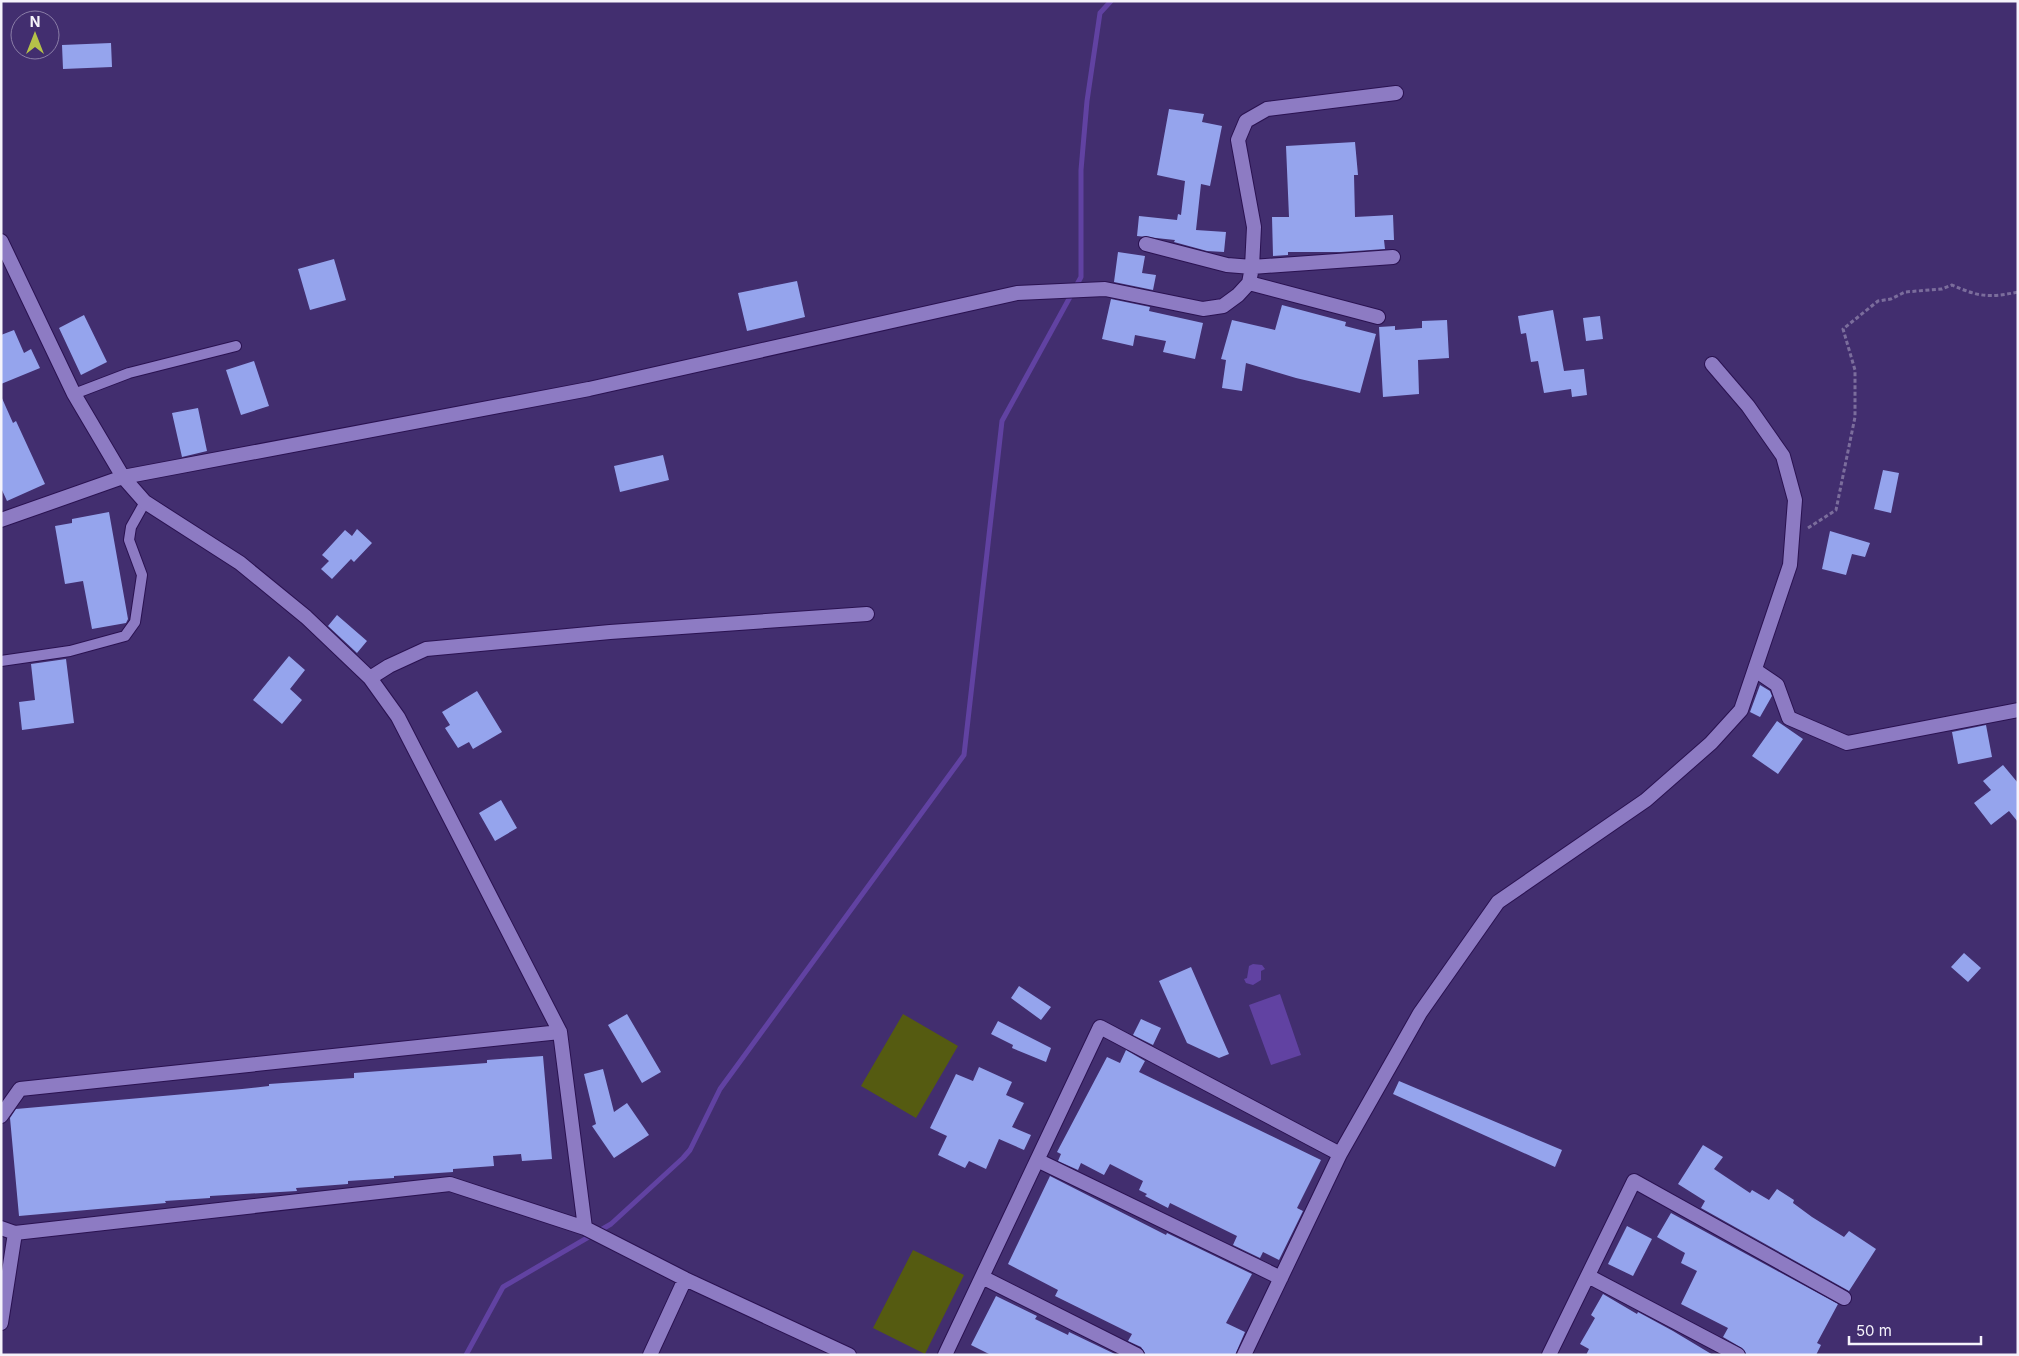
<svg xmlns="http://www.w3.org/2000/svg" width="2019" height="1356" viewBox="0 0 2019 1356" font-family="Inter,sans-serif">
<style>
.green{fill:#555b11}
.water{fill:#6142a2}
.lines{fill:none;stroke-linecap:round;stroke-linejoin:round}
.stream{stroke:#6142a2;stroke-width:5}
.building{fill:#95a4ed}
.service-casing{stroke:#2a1251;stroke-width:12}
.minor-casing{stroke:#2a1251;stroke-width:16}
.path{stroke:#7b6d9c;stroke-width:3;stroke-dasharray:4 2.5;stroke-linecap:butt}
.service{stroke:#8d7bc3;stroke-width:10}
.minor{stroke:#8d7bc3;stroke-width:14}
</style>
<rect width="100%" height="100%" fill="#422e6f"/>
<path class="green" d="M903,1014L958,1046L916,1118L861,1086Z
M913,1250L964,1275L925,1354L873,1328Z"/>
<path class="water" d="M1253,964L1262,965L1265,969L1261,971V980L1253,985L1246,983L1244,979L1247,978L1249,966Z
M1280,994L1301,1055L1271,1065L1249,1005Z"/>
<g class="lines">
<path class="stream" d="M466,1355L503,1287L611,1224L683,1158L690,1150L720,1089L964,755L1002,421L1081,277V170L1087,101L1100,13L1111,1"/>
</g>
<path class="building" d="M111,43L112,67L63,69L62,45Z
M1169,109L1204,114L1202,122L1222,126L1210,186L1201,184L1196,230L1226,232L1224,252L1207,251L1174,242L1175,240L1137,236L1139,216L1177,220L1178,214L1181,215L1185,181L1157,175Z
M1355,142L1358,175H1354L1355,217L1393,215L1394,240H1384L1385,249L1341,252H1288V255L1273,256L1272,217H1289L1286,146Z
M1118,252L1145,256L1142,273L1156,275L1153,290L1114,282Z
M334,259L346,300L310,310L298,269Z
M797,281L805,317L747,331L738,293Z
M1111,299L1150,307L1149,311L1203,323L1195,359L1163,352L1166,341L1135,335L1133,346L1102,339Z
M1282,305L1346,322L1345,326L1376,334L1360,393L1296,378L1246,363L1242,391L1222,388L1226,360L1221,359L1232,320L1275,330Z
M1553,310L1564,371L1584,369L1587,395L1572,397L1571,389L1544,393L1538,361L1531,362L1526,333L1521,334L1518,316Z
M84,315L107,362L81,375L59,328Z
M1600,316L1603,339L1586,341L1583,318Z
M1447,320L1449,358L1418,360L1419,394L1383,397L1379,327L1395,326V330L1422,328V321Z
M14,330L24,353L31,349L40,368L1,384V335Z
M254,361L269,406L241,415L226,370Z
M1,396L13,423L16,421L45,484L7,501L1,488Z
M198,408L207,451L182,457L172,413Z
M663,455L669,480L620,492L614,466Z
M1883,470L1899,473L1891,513L1874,509Z
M109,512L128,619L126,623L92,629L83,581L65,584L55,526L72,523V519Z
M357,529L372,543L354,562L351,559L332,579L321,569L329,561L322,555L345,530L352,536Z
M1830,531L1870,543L1865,557L1852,554L1846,575L1822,569Z
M337,615L367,641L357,653L328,626Z
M289,656L305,670L290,689L302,700L282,724L253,700Z
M66,659L74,723L22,730L19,702L35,700L31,664Z
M1760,685L1770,691L1772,696L1760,717L1750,712Z
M477,691L502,732L473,749L469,742L458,748L445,728L450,725L442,712Z
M1777,721L1803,739L1778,774L1752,756Z
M1986,725L1992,757L1958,764L1952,732Z
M2003,765L2018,783V822L2009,811L1991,825L1974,803L1991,790L1983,781Z
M501,800L517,828L495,841L479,813Z
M1964,953L1981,968L1968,982L1951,967Z
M1191,967L1229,1054L1219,1058L1187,1043L1159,981Z
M1019,986L1051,1007L1041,1020L1011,998Z
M627,1014L661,1072L642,1083L608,1025Z
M1141,1019L1161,1028L1153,1045L1133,1035Z
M998,1021L1051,1048L1046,1062L1012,1048L1013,1045L991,1034Z
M1126,1050L1145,1061L1139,1072L1321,1160L1297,1208L1303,1211L1279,1260L1263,1252L1260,1258L1233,1245L1237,1236L1170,1203L1168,1208L1145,1196L1147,1194L1139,1190L1143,1181L1110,1164L1104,1175L1081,1163L1078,1170L1058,1161L1061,1154L1057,1152L1107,1057L1120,1063Z
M543,1056L552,1159L522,1161L521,1154L493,1156L494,1166L453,1169V1172L394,1176V1178L348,1181V1184L296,1188L297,1191L210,1196V1198L165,1201L166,1203L19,1216L10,1118L16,1109L242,1089L269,1086V1084L354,1078V1073L487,1063V1060Z
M979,1067L1012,1082L1006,1095L1024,1103L1012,1127L1031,1135L1024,1150L999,1139L986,1169L969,1161L965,1168L938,1155L947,1136L930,1128L956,1074L973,1081Z
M603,1069L614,1112L627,1103L649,1135L614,1158L592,1126L596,1124L584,1074Z
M1399,1081L1562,1150L1555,1167L1393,1094Z
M1703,1145L1723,1157L1714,1169L1750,1193L1752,1190L1769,1200L1777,1189L1794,1200L1793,1203L1812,1217L1844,1237L1849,1231L1876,1249L1849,1291L1701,1208L1705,1201L1678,1184Z
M1050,1176L1166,1235L1167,1233L1252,1274L1226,1323L1245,1332L1235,1355H1146L1141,1347L1128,1341L1132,1334L1055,1296L1058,1290L1008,1264Z
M1671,1213L1838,1304L1817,1343L1821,1345L1816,1355H1747L1742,1348L1723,1337L1728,1328L1681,1304L1697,1271L1681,1263L1685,1253L1657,1237Z
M1627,1226L1652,1239L1633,1276L1608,1264Z
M1603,1294L1637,1314L1638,1312L1673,1331L1713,1355H1586L1589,1349L1580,1344L1595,1318L1591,1315Z
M996,1296L1037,1316L1035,1319L1068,1335L1069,1332L1117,1355H991L971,1345Z"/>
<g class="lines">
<defs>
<path id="service" d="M74,394L129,373L236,346
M1,661L70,651L125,636L135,622L142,575L129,540L131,527L145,502"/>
<path id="minor" d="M1,241L74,394L123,477L145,502L240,563L306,617L370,678L398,717L560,1032L585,1228
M1146,244L1227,265L1252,267L1393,257
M1249,283L1378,317
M1,520L123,477L589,389L1017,293L1105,289L1203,309L1223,306L1238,295L1249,283L1252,267L1254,227L1238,140L1246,121L1267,109L1396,93
M1755,670L1777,685L1789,718L1847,743L2018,710
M370,678L389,666L426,649L610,632L867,614
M1,1116L20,1089L560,1032
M1037,1160L1281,1278
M1,1228L15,1233L450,1184L585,1228L685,1279L849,1355
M1588,1276L1738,1355
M982,1277L1137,1355
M1,1323L15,1233
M650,1355L685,1279
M945,1355L1100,1027L1340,1154
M1244,1355L1340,1154L1420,1013L1498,902L1646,800L1711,743L1741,710L1790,565L1795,500L1783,456L1748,406L1712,364
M1549,1355L1634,1181L1844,1298"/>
</defs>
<use href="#service" class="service-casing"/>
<use href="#minor" class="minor-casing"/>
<path class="path" d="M1808,528L1836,510L1855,417V370L1843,329L1878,301L1891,299L1905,292L1942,289L1952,285C1979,297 1989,298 2018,292"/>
<use href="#service" class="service"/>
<use href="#minor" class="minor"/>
</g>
<rect width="2019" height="1356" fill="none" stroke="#f5f3fb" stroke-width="5"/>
<g transform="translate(35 35)"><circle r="24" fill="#422e6f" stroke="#8a7da7"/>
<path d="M0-4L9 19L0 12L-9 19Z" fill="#b5c249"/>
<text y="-8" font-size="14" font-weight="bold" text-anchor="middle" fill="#f5f3fb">N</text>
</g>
<path d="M1849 1336v8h132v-8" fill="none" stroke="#f5f3fb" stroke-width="2.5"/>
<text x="1856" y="1336" font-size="15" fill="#f5f3fb" stroke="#422e6f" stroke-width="4" paint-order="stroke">50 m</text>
</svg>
